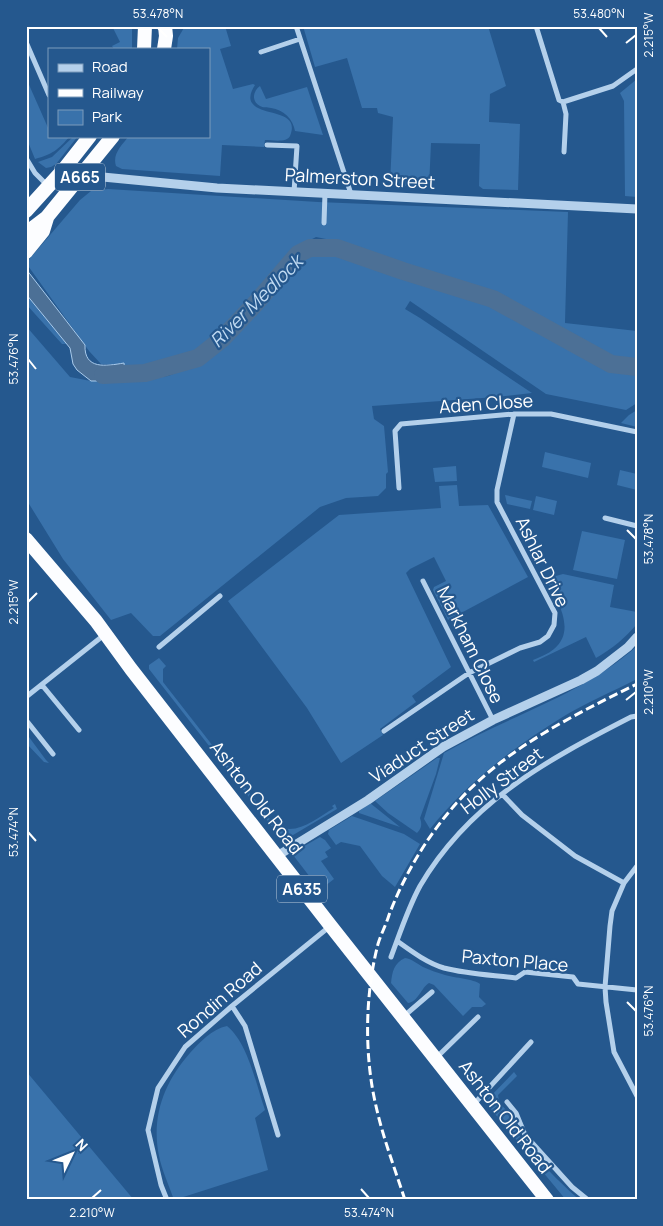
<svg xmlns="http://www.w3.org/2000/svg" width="663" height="1226" viewBox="0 0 663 1226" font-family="Manrope,sans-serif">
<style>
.green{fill:#3972ab}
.water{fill:#4c7096;stroke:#a9cbec}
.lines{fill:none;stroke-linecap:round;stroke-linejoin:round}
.river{stroke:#4c7096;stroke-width:18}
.minor{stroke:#b4d0eb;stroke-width:5}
.tertiary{stroke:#b4d0eb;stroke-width:9}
.trunk{stroke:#fcfdff;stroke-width:14}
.rail{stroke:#fff;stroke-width:3;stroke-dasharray:9 4;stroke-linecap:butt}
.ticks{fill:none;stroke:#fff;stroke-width:2}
.labels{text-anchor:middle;stroke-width:4.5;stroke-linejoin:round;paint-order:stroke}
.shield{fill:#25588e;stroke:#becddd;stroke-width:1}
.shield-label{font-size:16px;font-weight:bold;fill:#fff}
.street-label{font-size:18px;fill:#fff;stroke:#25588e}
.water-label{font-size:19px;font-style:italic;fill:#c0daf2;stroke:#25588e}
.neatline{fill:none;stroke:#fff;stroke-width:2}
.ticks-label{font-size:12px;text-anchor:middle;fill:#fff}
</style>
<rect width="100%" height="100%" fill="#25588e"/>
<path class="green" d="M112,26H132V49H114L112,46L120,42Z
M185,26H225L231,46L220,49L233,89L253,84L255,85C252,90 248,97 252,103C261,117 301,109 290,136C287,143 272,140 265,140L264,147L222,145L220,176L122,169L116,166C112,154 122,145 129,136H209V49H177L178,38Z
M303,26H488L506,86L490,94L489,122L520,124L518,190L483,189L479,186L480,144L431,143L429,187L390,185L393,117L378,113L377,108H362L347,58L315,67Z
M26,78L49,130V136H70C58,150 53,154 35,159L26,137Z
M637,79V197L625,196L624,101L620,93Z
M260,86L266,99L307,87L323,135L295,131C293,119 284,110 271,108C267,107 263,108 260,106C251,101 253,91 260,86Z
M74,136H78L56,164L51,167L46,168L38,162L52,157Z
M108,189L318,202L568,212L565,323L637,331V361L614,359L578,339L493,297L402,266L336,241L316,237L295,248L231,318L203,345L185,356L143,366L101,364L89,351L26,263L80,200L91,191Z
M314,254L341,257L490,306L608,368L637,372V403L626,410L546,394L410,301L405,309L420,318L532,393L496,397L372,406L374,419L384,426L388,472L386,474V488L378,496L346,498L320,507L160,636H153L131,613L111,620L63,559L26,499V326L70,377L91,381H126L168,376L202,363L291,266Z
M26,294L67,344H62L26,304Z
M637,410V427L621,423L629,415Z
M545,452L591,463L588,478L542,467Z
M456,466L457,481L435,482L433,468Z
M620,470L637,474V490L617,485Z
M457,485L459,506L488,505L528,577L448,620L433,590L434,587L446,581L434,557L410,569L406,573L451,667L412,696L416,702L380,729L383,735L341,763L307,708L228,601L339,515L441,508L439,486Z
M505,495L532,501L530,509L507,504Z
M536,496L557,501L554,515L533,510Z
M582,531L625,540L617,579L573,570Z
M563,574L614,585L610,607L637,612V624C625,638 612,649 596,658L586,637L534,662L533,660C540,657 548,654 554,649C577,630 557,599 545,579Z
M637,646V679C612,692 585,703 561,718C511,749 467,783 430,829L424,819L444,753C508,716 581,696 637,646Z
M159,658L166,666L163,669V682L273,823C294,839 315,819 334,808L332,806L335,804L337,809L288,838H281L149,669V665Z
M26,733L46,760L49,763L44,762L26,743Z
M437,758H440L436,774L420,818C422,824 422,828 417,833L388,813L375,801Z
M370,803L400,827L359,813V811Z
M352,816L404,834L420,844L395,887L382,876L360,846L341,842L336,845L328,834L329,830Z
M320,837L325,840L331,848L325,852L328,857L321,861L334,879L320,890L293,855L294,852Z
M405,958C412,959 416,963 423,967C430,970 438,973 445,975C455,978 474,979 480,984L479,997L486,1004L482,1007H472L463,1016L434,985L429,983C421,988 418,1002 408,1003L391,983C392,972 394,963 405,958Z
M227,1026C248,1043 256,1084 265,1110L255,1118L268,1170L174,1200C169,1185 162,1171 159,1156C151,1117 164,1082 190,1053C200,1042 212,1029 227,1026Z
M26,1071L41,1089L134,1200H26Z
M514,1072L517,1076L498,1095C499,1106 509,1111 514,1120C516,1125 517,1130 519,1135C528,1151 565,1188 580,1200H566L486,1103V1101Z"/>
<path class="water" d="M26,269L85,345C84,370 106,366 124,363L126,381H91L77,370L73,364L70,348L26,294Z"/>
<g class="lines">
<path class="river" d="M103,375L145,373L198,358L222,339L256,303L298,254L310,248H337L403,271L493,299L611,364L637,367"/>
<path class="minor" d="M296,26L351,194
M536,26L559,100L563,102L566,114L564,152
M26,42L49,95
M261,52L300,39
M563,102L613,86L637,69
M267,145L297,146L294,192
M26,158L35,173L48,186
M324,223L325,193
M399,488L395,431L401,424L514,414H551L637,432
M605,518L637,526
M423,581L493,720
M159,647L220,596
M42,685L79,730
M26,697L104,635
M26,720L53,754
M384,731L469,673L520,648L540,642L548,636L554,625L555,613L497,502V490L514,414
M502,794L522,815L575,856L624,883
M637,866L624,883L612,911L610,926L605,987L606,1002L614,1052L637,1096
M397,941C411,951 427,963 444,968C467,974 492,975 516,978L525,972L573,977L578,984L637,990
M391,957C400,933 408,908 420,886C469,802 547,760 631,717L637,716
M232,1006L245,1026L278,1135
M403,1017L432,992
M437,1057L478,1017
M507,1102L516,1113L525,1135L572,1187L588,1200
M474,1104L531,1042
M167,1200L161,1185L148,1130L158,1088L185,1047L232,1006L329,927"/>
<path class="tertiary" d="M82,175L217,188L637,209
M277,856L368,800L443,747L493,720L581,680L597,671L628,647L637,637"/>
<path class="trunk" d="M144,49L145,26
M164,49L166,36L165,26
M26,211L64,169L90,136
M26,233L47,217L113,136
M26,252L43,231L47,218
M26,539L96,621L131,669L330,925L547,1200"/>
<path class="rail" d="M405,1200C395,1169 383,1138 376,1106C364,1055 365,994 378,944C381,934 386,925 389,915C410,860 444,809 490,771C533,735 586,709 637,684"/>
</g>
<path class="ticks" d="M158,28L167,37M599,28L607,37M626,43L636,35M28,359L36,369M627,530L636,539M28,602L37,593M626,700L636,692M28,832L36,841M627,1002L636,1011M361,1189L369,1198M92,1198L101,1190"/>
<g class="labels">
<g class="shield">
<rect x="55" y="163.5" width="50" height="27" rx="4"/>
<rect x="277" y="875.5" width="50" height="27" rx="4"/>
</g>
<g class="shield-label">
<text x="80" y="183">A665</text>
<text x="302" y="895">A635</text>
</g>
<g class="street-label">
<text transform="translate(360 179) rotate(3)" y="6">Palmerston Street</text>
<text transform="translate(486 404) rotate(-4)" y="6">Aden Close</text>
<text transform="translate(542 562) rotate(64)" y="6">Ashlar Drive</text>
<text transform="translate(470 645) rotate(64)" y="6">Markham Close</text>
<text transform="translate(422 746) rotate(-33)" y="6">Viaduct Street</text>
<text transform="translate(502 781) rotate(-37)" y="6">Holly Street</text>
<text transform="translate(256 798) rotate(52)" y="6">Ashton Old Road</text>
<text transform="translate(515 961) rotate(5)" y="6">Paxton Place</text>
<text transform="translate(220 1000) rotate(-41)" y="6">Rondin Road</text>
<text transform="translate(505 1117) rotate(52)" y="6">Ashton Old Road</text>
</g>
<g class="water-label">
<text transform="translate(256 301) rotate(-45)" y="7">River Medlock</text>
</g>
</g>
<rect width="663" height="1226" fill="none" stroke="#25588e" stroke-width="55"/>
<rect x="48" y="48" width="162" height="90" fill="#25588e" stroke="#7c9bbb"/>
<rect x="58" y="64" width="25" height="8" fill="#b4d0eb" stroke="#7c9bbb"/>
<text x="92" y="72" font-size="15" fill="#ffffff">Road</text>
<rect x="58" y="89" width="25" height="8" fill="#ffffff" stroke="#7c9bbb"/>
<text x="92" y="98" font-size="15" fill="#ffffff">Railway</text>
<rect x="58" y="110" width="25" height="15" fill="#3972ab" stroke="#7c9bbb"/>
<text x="92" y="122" font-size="15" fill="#ffffff">Park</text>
<g transform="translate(72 1154) rotate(47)" stroke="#25588e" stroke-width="4" paint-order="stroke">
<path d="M0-4L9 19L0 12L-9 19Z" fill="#ffffff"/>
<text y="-8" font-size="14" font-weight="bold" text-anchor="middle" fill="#ffffff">N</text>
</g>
<rect x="28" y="28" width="608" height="1170" class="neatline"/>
<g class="ticks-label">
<text x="158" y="18">53.478°N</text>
<text x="599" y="18">53.480°N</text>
<text transform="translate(649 35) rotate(-90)" y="4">2.215°W</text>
<text transform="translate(14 359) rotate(-90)" y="4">53.476°N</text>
<text transform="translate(649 539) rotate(-90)" y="4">53.478°N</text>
<text transform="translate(14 602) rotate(-90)" y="4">2.215°W</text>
<text transform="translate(649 692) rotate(-90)" y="4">2.210°W</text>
<text transform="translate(14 832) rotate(-90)" y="4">53.474°N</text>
<text transform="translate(649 1011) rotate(-90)" y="4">53.476°N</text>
<text x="92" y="1217">2.210°W</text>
<text x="369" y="1217">53.474°N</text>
</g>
</svg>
